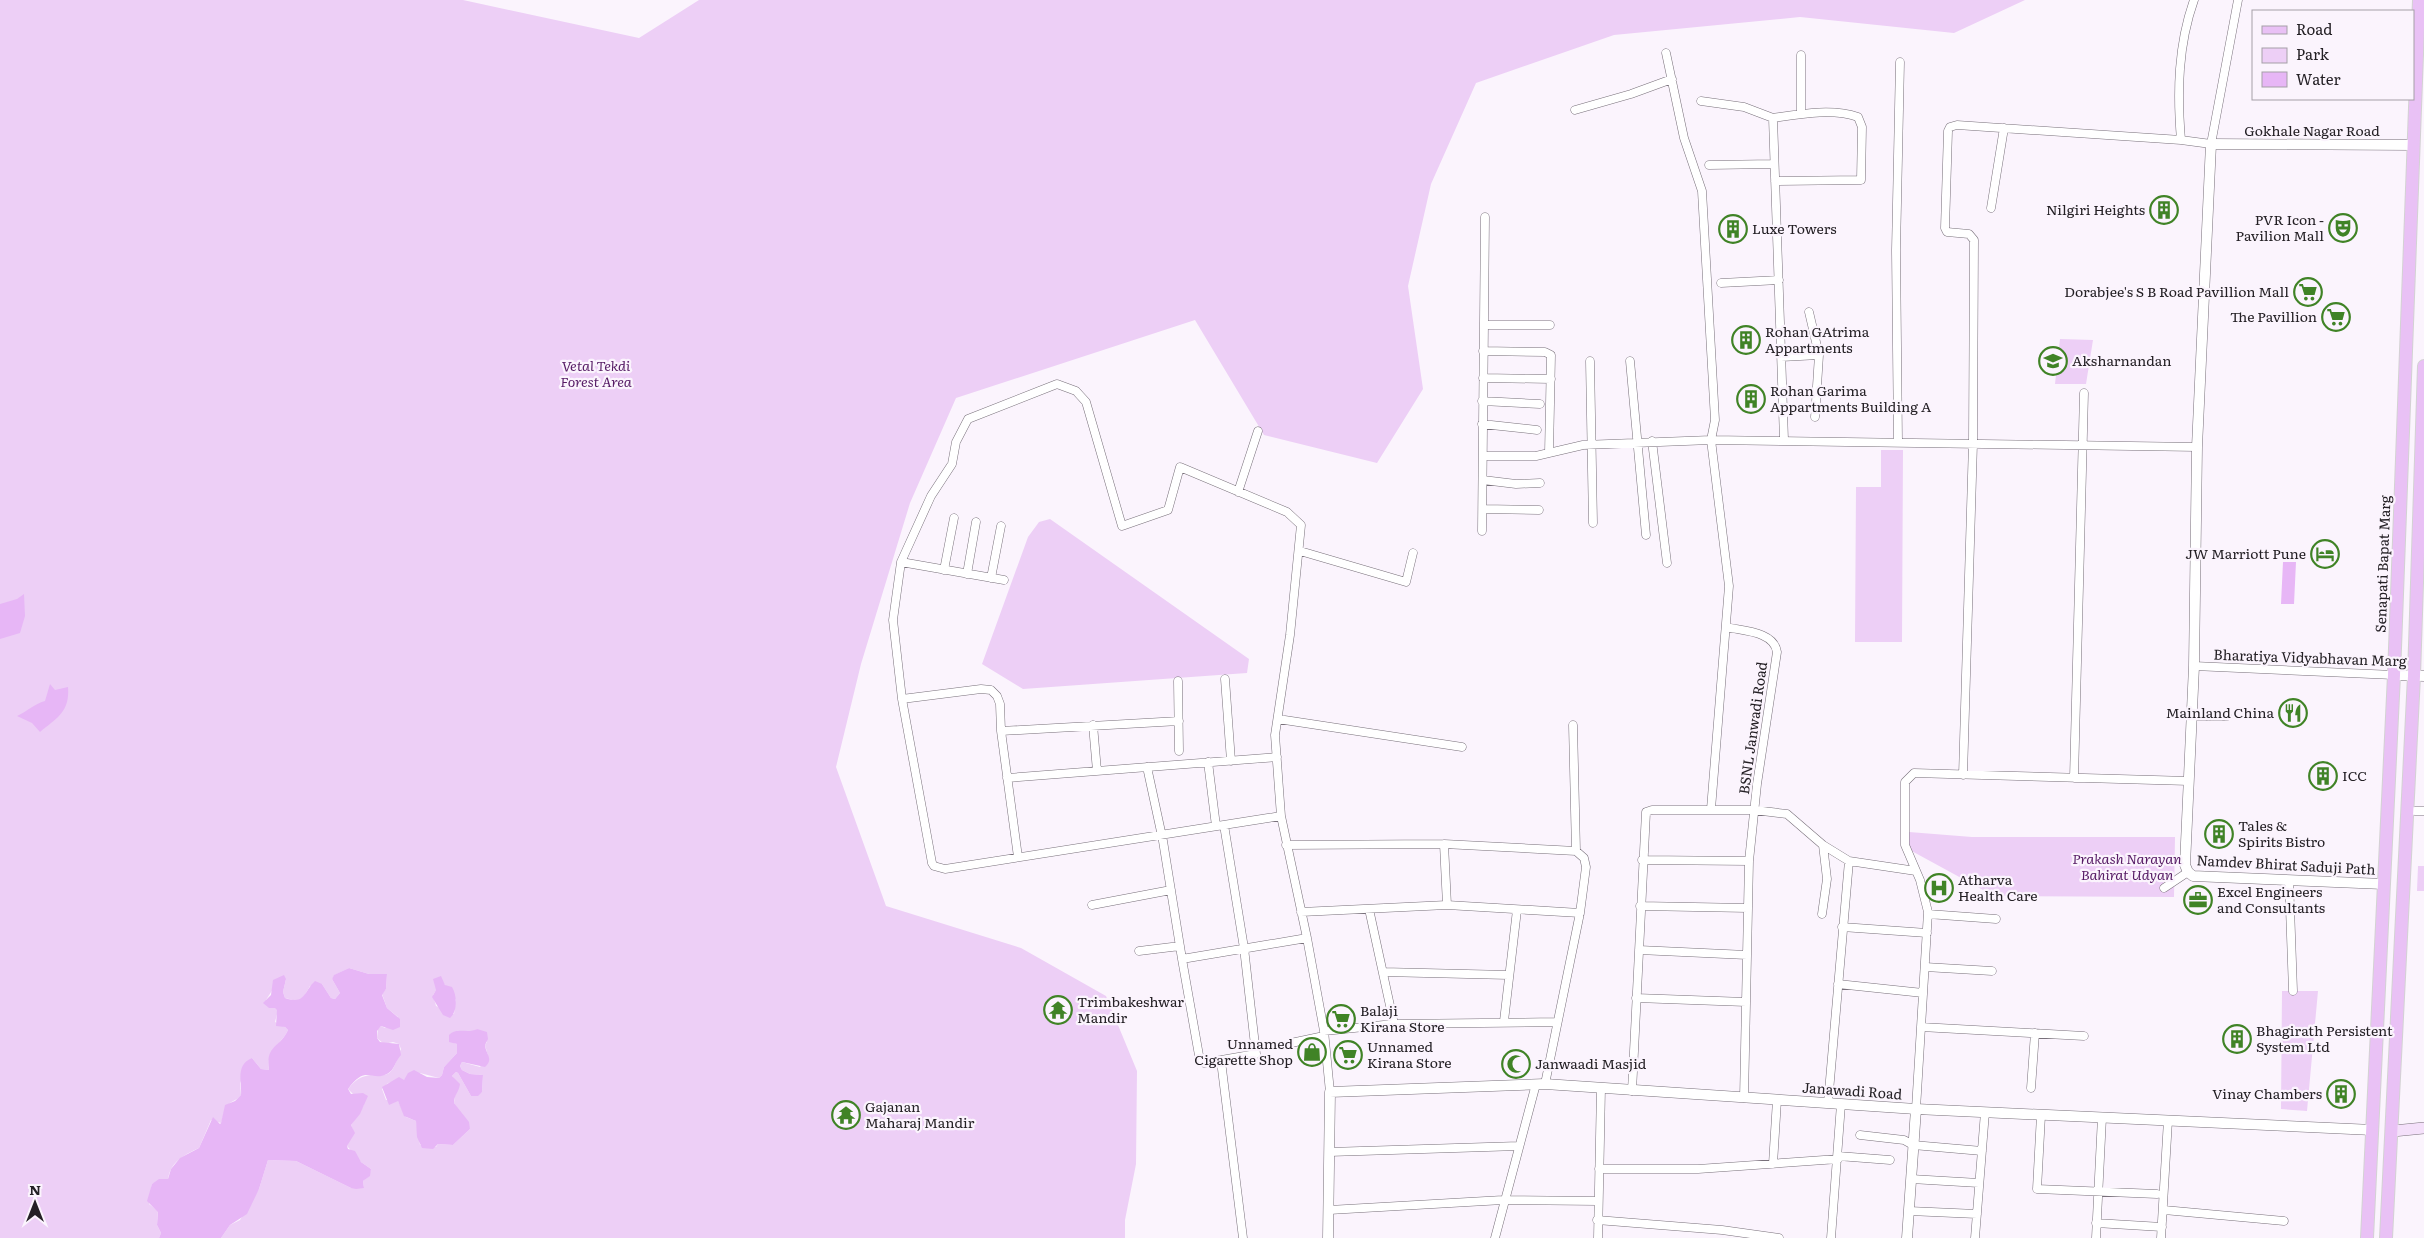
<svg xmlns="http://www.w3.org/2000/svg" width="2424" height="1238" viewBox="0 0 2424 1238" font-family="Literata,serif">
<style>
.green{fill:#edcff6;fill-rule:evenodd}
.water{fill:#e7b6f6}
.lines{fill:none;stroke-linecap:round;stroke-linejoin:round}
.minor-casing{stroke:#78707a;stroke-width:9}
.tertiary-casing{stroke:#78707a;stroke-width:11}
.secondary-casing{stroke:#78707a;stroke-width:12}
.primary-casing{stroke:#d3d2d3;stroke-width:14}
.minor{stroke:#fff;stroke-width:8}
.tertiary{stroke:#fff;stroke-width:10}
.secondary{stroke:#f4e0fa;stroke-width:11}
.primary{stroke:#e9c1f5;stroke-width:12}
.labels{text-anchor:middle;stroke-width:4.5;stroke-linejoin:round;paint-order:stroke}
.street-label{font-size:14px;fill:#242025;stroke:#fbf4fd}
.poi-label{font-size:14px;fill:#242025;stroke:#fbf4fd;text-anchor:start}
.park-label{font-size:14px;font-style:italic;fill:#561b65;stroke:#fbf4fd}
</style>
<rect width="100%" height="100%" fill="#fbf4fd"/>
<path class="green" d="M0,0H463L639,38L699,0H2025L1954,33L1800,17L1614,35L1476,83L1431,184L1408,286L1423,389L1377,463L1264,435L1195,320L956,398L910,503L861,664L836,767L886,906L1021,948L1106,996L1137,1071L1136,1164L1125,1220V1238H221L230,1225L240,1220L259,1189L268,1160L296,1161L351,1188H364L363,1181L369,1176L371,1169L361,1162L347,1146C351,1136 356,1135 351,1125L364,1105L348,1089C367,1064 383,1083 392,1070C396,1065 398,1055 401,1049L399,1044L393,1042L384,1044L377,1038L378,1029L381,1026L385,1028L398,1017L387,1008L382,994L386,989L387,974H369L349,968L335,975L332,979L340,993L335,999L331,998L322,984L310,986L303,998L297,1001L285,998L283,992L286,979L273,989L266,1000L278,1010L275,1022L285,1027L288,1030C282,1044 265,1050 269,1070L261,1069L252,1058L240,1083L241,1095C237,1100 234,1100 230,1103C223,1108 224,1117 221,1123L211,1120L199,1148C184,1155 171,1161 168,1179L152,1184L149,1204L158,1211L157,1225L161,1233L159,1238H0ZM442,981L456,1000L454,1014L436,1006L433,995ZM477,1029L487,1042L485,1045L488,1056L480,1067L462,1062L460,1066L462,1070L470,1074L483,1075L482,1092L471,1096L458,1073L456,1072L452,1076L457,1083L454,1103L470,1129L453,1145L438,1144L436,1147L420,1145L416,1121L406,1117L398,1101L386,1100L382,1089L388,1083L404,1080L420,1073L439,1078L442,1075L444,1067L457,1053V1044L454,1043L460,1031L471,1033Z
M2060,339L2093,340L2086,384H2055Z
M1881,450H1903L1902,642H1855L1856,487H1881Z
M1050,519L1249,659L1247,673L1023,689L982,664L1028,537L1039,522Z
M1909,832L1972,837H2175L2174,897L1999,896L1985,891L1908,849Z
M2418,866H2424V891H2417Z
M2282,991H2318L2307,1111L2281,1109Z"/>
<path class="water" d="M2283,562H2296L2294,604H2281Z
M24,594L25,616L20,633L0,639V604L17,599Z
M50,684L55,690L68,687C70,712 57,718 40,732L32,723L17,716C28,711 34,704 45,701Z
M349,968L369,974H387L386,989L382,995L387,1008L400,1019V1027L393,1030L381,1026L377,1031V1038L380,1042L399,1044L401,1055C395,1061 395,1070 387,1074C371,1082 366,1064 348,1089L351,1094L363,1093L368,1096L360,1114L351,1125L355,1133L347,1146L348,1149L355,1151L361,1162L371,1169L370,1176L363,1181L364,1188L356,1189L351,1188L296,1161L268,1160L259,1189L247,1214L230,1225L221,1238H159L161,1233L157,1225L158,1212L147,1201L152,1184L159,1179H168L171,1169L180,1158L199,1148L213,1117L220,1124L221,1123L225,1105L235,1101L241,1095C242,1082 235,1065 252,1058L261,1069L269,1070C265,1045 280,1048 288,1030L285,1027L276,1026L277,1010L275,1008H269L263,1003L271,995L273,980L284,975L286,979L283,992L285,998C306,1005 303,992 315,981L322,984L331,998L335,999L340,993L332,979L334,975Z
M441,976L445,985L452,987C457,995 458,1011 450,1018L443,1015L432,997L436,990L433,979Z
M477,1029L487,1032L488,1039L485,1045C486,1055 494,1059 485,1067L462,1062L460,1066L462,1070L470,1074L483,1075L482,1092L478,1096H471L458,1073L456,1072L452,1076L460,1084C459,1092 454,1095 454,1103L469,1122L470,1129L453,1145L438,1144L433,1149L422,1148L417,1137L416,1121L404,1116L398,1101L389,1105L382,1087L399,1077L404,1080L408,1073L414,1070L427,1077L439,1078L442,1075L444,1067L457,1053V1044L449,1042V1035C457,1027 468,1034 477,1029Z"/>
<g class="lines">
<defs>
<path id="minor" d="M1666,53L1684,138L1702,191L1715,420L1711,440L1729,586L1711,809
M1801,55V113
M1701,101L1744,107L1773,118
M1575,110L1631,94L1672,79
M2181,140C2177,92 2178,45 2194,0
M1709,165L1774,164
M1775,181L1861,180L1862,127L1858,117C1832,108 1800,114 1773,118L1784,440
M1991,208L2004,128
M1721,283L1779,280
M1809,312L1819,355L1815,417
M1484,325H1550
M1483,351L1545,352L1551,355L1549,453
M1781,357L1819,355
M1590,361L1593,523
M1630,361L1646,535
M1483,378L1551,379
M1482,401L1540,404
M1482,424L1537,430
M1652,441L1667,563
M1898,442L1896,250L1900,62
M1483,456H1536L1583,445L1711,440L2197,447
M1483,480L1516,484L1540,483
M1238,492L1258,431
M1483,509L1539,510
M1482,531L1485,217
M1300,551L1406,582L1413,553
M901,562L1004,580
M944,570L954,518
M967,574L976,522
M991,578L1001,526
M1726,627C1742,631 1774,631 1777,652L1757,784L1749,861L1744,1098
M2194,666L2394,675
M1225,679L1231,761
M1178,681L1179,751
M902,699L981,689L991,690L997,696L1000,704L1001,731L1018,857
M2192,716H2227
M1278,719L1462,747
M1093,725L1097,771
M1573,725L1576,851
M1001,731L1179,721
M1208,762L1216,826
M1147,767L1163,841L1182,959L1307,938
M1963,775L1973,443L1974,240L1969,234L1947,232L1945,228L1948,131L1950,127L1957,125L2181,140L2211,144L2238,0
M1007,778L1277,757
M2074,778L2084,393
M2415,811H2424
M1281,816L945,869L934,866L932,863L902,699L893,620L901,562L931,496L952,464L956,442L968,419L1057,384L1076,391L1086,402L1122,526L1168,510L1180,467L1287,512L1301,525L1290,635L1275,735L1281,816L1307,938L1324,1031L1330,1092
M1444,844L1447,905
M1286,845L1444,844L1576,851L1584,858L1586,867L1580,913L1545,1084
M1823,845L1849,861L1916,871
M1642,860L1749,861
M2289,880L2293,991
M2164,888L2188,872
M1092,905L1171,890
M1640,906L1748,908
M1369,909L1394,1024
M1301,912L1447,905L1580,913
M1928,914L1996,919
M1842,927L1927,933
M1639,950L1747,955
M1139,951L1180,946
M1182,959L1200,1061L1204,1063L1256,1054L1244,948L1224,825
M1925,967L1992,971
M1383,972L1509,975
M1838,984L1923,993
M1636,998L1746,1002
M1504,1021L1517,910
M1921,1027L2084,1036
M1324,1031L1394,1024L1557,1022
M1291,1043L1324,1036
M1221,1061L1243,1238
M2031,1088L2035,1033
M1632,1091L1646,812L1652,810H1754L1787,814L1823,845L1827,879L1822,914
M1828,1103L1849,861
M1916,1109L1928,912L1920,880L1905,845V782L1914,773L2189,781
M2041,1115L2037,1189L2157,1194
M1860,1135L1904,1140L1913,1145L1982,1151
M1329,1152L1519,1146
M1838,1156L1890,1160
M1773,1164L1777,1100
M1599,1169H1698L1838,1159
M1911,1179L1979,1183
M1329,1210L1503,1200L1598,1201
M2164,1210L2284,1221
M1909,1211L1977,1214
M1597,1220L1722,1230L1779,1238
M2096,1223L2162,1227
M1495,1238L1536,1084
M1598,1238L1601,1088
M1831,1238L1841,1104
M1975,1238L1985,1112
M2096,1238L2102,1117
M2161,1238L2168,1120"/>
<path id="tertiary" d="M2394,675L2424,676
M2384,884L2193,876L2188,872L2185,865L2194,666L2197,447L2211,144L2413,145
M1328,1238L1330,1092L1545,1084L1916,1109L2373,1130
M1907,1238L1916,1109"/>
<path id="secondary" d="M2393,1131L2424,1128"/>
<path id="primary" d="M2367,1238L2394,675L2419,0
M2386,1238L2414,676L2424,366"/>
</defs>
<use href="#minor" class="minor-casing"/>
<use href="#tertiary" class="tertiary-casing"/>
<use href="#secondary" class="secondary-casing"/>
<use href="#primary" class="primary-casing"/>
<use href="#minor" class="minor"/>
<use href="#tertiary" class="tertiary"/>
<use href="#secondary" class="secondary"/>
<use href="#primary" class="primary"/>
</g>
<defs>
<symbol id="building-ring" viewBox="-11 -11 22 22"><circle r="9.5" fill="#fbf4fd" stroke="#408326" stroke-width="1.5"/><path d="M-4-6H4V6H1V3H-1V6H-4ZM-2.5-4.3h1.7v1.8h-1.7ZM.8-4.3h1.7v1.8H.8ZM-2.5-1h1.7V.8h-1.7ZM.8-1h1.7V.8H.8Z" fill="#408326"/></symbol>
<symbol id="theatre-ring" viewBox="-11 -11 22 22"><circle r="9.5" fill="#fbf4fd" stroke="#408326" stroke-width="1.5"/><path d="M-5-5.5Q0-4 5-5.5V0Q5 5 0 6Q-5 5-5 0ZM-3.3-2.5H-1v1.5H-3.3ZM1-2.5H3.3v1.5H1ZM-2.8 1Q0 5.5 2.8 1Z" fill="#408326"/></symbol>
<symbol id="supermarket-ring" viewBox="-11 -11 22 22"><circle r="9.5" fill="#fbf4fd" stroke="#408326" stroke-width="1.5"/><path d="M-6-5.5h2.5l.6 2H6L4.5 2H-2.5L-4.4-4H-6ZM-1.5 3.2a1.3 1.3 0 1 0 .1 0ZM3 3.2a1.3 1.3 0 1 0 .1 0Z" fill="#408326"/></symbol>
<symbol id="school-ring" viewBox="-11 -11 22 22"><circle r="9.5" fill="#fbf4fd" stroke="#408326" stroke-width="1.5"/><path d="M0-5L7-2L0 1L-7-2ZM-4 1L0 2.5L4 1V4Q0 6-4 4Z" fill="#408326"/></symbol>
<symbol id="hotel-ring" viewBox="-11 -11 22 22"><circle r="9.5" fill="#fbf4fd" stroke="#408326" stroke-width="1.5"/><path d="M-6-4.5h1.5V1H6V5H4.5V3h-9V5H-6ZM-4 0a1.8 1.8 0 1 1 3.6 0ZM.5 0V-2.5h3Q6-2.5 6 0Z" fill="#408326"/></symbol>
<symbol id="restaurant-ring" viewBox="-11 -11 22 22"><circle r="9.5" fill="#fbf4fd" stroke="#408326" stroke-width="1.5"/><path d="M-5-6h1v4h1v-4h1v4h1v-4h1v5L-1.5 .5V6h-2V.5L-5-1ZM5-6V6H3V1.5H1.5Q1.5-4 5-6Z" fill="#408326"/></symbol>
<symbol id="hospital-ring" viewBox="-11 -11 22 22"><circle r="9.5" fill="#fbf4fd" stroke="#408326" stroke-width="1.5"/><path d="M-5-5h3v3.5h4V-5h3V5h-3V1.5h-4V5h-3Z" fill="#408326"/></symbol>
<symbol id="office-ring" viewBox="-11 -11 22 22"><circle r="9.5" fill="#fbf4fd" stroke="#408326" stroke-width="1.5"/><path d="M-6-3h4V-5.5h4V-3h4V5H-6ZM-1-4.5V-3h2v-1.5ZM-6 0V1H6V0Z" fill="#408326"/></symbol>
<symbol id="temple-ring" viewBox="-11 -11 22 22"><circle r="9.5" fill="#fbf4fd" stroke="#408326" stroke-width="1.5"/><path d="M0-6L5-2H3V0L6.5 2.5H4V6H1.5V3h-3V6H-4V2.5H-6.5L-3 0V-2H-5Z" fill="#408326"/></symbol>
<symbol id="shop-ring" viewBox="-11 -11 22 22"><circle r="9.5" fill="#fbf4fd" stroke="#408326" stroke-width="1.5"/><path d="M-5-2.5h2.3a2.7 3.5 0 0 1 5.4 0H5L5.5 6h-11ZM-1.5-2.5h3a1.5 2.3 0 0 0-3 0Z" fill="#408326"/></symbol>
<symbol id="mosque-ring" viewBox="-11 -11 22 22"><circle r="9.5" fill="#fbf4fd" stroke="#408326" stroke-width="1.5"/><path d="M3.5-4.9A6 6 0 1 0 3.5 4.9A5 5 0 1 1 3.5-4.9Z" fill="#408326"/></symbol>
</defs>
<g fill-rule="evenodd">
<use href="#building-ring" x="2148" y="194" width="32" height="32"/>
<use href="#theatre-ring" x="2327" y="212" width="32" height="32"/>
<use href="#building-ring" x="1717" y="213" width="32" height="32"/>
<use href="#supermarket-ring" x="2292" y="276" width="32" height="32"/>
<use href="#supermarket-ring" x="2320" y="301" width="32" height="32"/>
<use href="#building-ring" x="1730" y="324" width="32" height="32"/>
<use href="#school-ring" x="2037" y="345" width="32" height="32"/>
<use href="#building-ring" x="1735" y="383" width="32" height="32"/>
<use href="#hotel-ring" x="2309" y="538" width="32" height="32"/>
<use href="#restaurant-ring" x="2277" y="697" width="32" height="32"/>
<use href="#building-ring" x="2307" y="760" width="32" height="32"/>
<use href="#building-ring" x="2203" y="818" width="32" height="32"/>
<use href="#hospital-ring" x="1923" y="872" width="32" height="32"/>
<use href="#office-ring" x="2182" y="884" width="32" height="32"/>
<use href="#temple-ring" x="1042" y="994" width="32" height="32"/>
<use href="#supermarket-ring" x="1325" y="1003" width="32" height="32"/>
<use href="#building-ring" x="2221" y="1023" width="32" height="32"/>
<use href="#shop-ring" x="1296" y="1036" width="32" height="32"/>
<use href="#supermarket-ring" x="1332" y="1039" width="32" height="32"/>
<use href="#mosque-ring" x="1500" y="1048" width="32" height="32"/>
<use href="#building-ring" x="2325" y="1078" width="32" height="32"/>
<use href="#temple-ring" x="830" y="1099" width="32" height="32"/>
</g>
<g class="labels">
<g class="street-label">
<text x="2312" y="136">Gokhale Nagar Road</text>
<text transform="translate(2383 564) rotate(-88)" y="5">Senapati Bapat Marg</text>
<text transform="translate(2310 658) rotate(2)" y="5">Bharatiya Vidyabhavan Marg</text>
<text transform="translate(1753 728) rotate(-82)" y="5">BSNL Janwadi Road</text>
<text transform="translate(2286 865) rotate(3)" y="5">Namdev Bhirat Saduji Path</text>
<text transform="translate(1852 1091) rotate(4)" y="5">Janawadi Road</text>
</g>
<g class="poi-label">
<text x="2145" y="215" text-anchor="end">Nilgiri Heights</text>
<text x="2324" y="225" text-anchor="end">PVR Icon -<tspan x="2324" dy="16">Pavilion Mall</tspan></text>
<text x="1752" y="234">Luxe Towers</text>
<text x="2289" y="297" text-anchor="end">Dorabjee's S B Road Pavillion Mall</text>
<text x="2317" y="322" text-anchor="end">The Pavillion</text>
<text x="1765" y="337">Rohan GAtrima<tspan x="1765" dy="16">Appartments</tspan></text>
<text x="2072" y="366">Aksharnandan</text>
<text x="1770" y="396">Rohan Garima<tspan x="1770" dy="16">Appartments Building A</tspan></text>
<text x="2306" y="559" text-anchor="end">JW Marriott Pune</text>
<text x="2274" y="718" text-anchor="end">Mainland China</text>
<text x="2342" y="781">ICC</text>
<text x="2238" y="831">Tales &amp;<tspan x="2238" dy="16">Spirits Bistro</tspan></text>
<text x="1958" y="885">Atharva<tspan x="1958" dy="16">Health Care</tspan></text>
<text x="2217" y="897">Excel Engineers<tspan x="2217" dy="16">and Consultants</tspan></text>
<text x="1077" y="1007">Trimbakeshwar<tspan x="1077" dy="16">Mandir</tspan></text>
<text x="1360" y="1016">Balaji<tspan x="1360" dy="16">Kirana Store</tspan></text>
<text x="2256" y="1036">Bhagirath Persistent<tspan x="2256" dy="16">System Ltd</tspan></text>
<text x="1293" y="1049" text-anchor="end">Unnamed<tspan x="1293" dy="16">Cigarette Shop</tspan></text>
<text x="1367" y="1052">Unnamed<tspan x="1367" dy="16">Kirana Store</tspan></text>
<text x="1535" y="1069">Janwaadi Masjid</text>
<text x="2322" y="1099" text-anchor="end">Vinay Chambers</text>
<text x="865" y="1112">Gajanan<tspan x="865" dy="16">Maharaj Mandir</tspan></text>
</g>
<g class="park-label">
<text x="596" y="371">Vetal Tekdi<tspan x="596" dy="16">Forest Area</tspan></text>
<text x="2127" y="864">Prakash Narayan<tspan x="2127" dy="16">Bahirat Udyan</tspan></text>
</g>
</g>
<rect x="2252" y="10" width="162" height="90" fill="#fbf4fd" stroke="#a59fa7"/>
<rect x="2262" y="26" width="25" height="8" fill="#e9c1f5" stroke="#a59fa7"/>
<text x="2296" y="35" font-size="15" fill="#242025">Road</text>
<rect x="2262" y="48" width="25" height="15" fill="#edcff6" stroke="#a59fa7"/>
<text x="2296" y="60" font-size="15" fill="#242025">Park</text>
<rect x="2262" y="72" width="25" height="15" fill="#e7b6f6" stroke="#a59fa7"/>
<text x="2296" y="85" font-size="15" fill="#242025">Water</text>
<g transform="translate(35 1203)" stroke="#fbf4fd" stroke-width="4" paint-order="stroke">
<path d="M0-4L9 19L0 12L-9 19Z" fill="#242025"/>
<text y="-8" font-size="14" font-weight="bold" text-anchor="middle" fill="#242025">N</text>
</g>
</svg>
